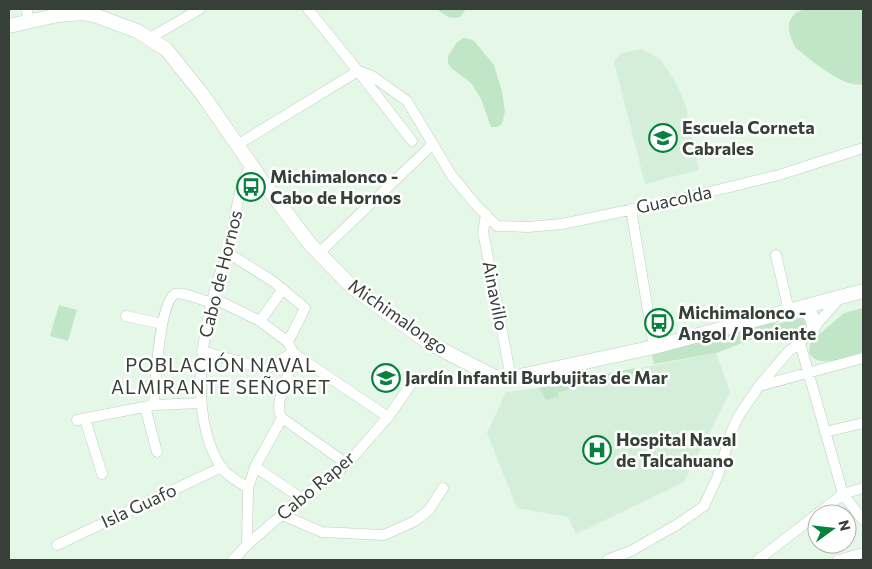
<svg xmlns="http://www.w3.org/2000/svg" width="872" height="569" viewBox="0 0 872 569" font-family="Commissioner,sans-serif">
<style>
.built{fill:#d4eed9}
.green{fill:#c0e6c7}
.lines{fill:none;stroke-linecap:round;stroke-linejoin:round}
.minor-casing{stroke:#bdcfc0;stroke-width:11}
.secondary-casing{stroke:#bdcfc0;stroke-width:15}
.minor{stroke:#fff;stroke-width:10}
.secondary{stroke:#fff;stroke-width:14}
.labels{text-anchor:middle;stroke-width:5;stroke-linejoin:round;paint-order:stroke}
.poi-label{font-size:18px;font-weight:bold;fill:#373f39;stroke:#fff;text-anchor:start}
.street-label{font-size:18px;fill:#373f39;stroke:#fff}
.neighbourhood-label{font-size:19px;letter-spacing:1px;fill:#373f39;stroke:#fff}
</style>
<rect width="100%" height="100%" fill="#e5f8e8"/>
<path class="built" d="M642,49L661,60L677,85L686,107L699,170L645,184L614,61L622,53Z
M716,353L730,392L684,482L576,534L568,517L517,508L487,433L506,392L539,388Z"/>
<path class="green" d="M437,9H466L460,17C451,20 444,15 437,9Z
M809,9H863V84C844,89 811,60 796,48C785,31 785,11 809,9Z
M463,38L469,39L474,41L494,65L502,92L505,111L502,124L497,127H491L481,99L471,83L451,68L448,63V56L457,42Z
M59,305L77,310L68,341L50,336Z
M863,308V352C848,356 817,371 809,352L810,342L844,313Z
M802,317L806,324L793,337L780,332L758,337L716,353L654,364L652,356L662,348L771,322L778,324Z
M635,368L633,375L558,392V396L547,400L545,398L539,388Z"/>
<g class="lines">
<defs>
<path id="minor" d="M27,9L28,21
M308,9L358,71L412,141
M150,38L200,9
M237,145L358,71L372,76L407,101L452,176L476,205L497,226L528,227L562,224L668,202L779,175L863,148
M631,209L654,347
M486,214L483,232L511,378
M228,253L274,282L305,308L288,342C290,346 292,350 293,353C294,373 271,401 282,418L347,464
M319,253L433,144
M776,255L789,311
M213,298L260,321L288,342
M126,316L162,324
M260,321L283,289
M800,343L843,494L863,520
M202,351L266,369C276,365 283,357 293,353L388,417
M759,386L863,358
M154,405C155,387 159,302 175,294C181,291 204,301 212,303
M145,407L157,452
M85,419L102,474
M77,420L154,405L201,403
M825,432L863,423
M255,467L301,498
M248,488C239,482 227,476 221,467C189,418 201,335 217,282C220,272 225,263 228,253C236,225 235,191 251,166
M282,515L322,532L384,535L415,521L429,510L443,488
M57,545L222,467
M247,545L248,488L255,467L282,418
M233,560L247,545L301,498L347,464L388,417L412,383
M607,560L631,551L678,524L704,506L717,478L732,430L738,417L759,386L789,351L800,343L840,298
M758,560L843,494L863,488
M838,560L863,553"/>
<path id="secondary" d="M9,26L58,15L83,13L94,15L137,31L166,49L202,94L263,182L310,244L353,288L429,343L495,377L511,378L654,347L863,291
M801,308L811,315L814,326"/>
</defs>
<use href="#minor" class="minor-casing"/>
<use href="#secondary" class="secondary-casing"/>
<use href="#minor" class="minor"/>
<use href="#secondary" class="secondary"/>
</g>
<defs>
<symbol id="school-ring" viewBox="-11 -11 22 22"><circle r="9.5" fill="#fff" stroke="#05823b" stroke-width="1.5"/><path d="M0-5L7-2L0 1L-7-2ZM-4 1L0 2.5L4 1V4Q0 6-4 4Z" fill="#05823b"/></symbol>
<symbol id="bus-ring" viewBox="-11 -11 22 22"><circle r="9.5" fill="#fff" stroke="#05823b" stroke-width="1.5"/><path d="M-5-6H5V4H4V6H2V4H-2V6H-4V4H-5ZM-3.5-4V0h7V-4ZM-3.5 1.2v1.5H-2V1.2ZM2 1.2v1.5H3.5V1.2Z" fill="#05823b"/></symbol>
<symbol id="hospital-ring" viewBox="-11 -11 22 22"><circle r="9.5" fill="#fff" stroke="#05823b" stroke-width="1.5"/><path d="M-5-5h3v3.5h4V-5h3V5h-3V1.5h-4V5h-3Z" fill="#05823b"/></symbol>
</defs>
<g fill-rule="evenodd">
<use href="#school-ring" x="647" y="122" width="32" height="32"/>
<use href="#bus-ring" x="235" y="171" width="32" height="32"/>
<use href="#bus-ring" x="643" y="307" width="32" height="32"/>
<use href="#school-ring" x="370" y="362" width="32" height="32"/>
<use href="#hospital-ring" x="581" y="434" width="32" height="32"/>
</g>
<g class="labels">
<g class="poi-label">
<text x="682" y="134">Escuela Corneta<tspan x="682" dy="21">Cabrales</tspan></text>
<text x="270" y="183">Michimalonco -<tspan x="270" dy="21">Cabo de Hornos</tspan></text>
<text x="678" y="319">Michimalonco -<tspan x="678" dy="21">Angol / Poniente</tspan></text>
<text x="405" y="384">Jardín Infantil Burbujitas de Mar</text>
<text x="616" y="446">Hospital Naval<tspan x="616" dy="21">de Talcahuano</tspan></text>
</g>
<g class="street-label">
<text transform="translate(674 200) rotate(-12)" y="6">Guacolda</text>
<text transform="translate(221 274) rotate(-76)" y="6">Cabo de Hornos</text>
<text transform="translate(495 296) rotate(79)" y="6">Ainavillo</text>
<text transform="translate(398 317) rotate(35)" y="6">Michimalongo</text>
<text transform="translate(316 486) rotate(-40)" y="6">Cabo Raper</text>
<text transform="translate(139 506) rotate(-25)" y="6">Isla Guafo</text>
</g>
<g class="neighbourhood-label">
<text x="221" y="372">POBLACIÓN NAVAL<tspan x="221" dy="22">ALMIRANTE SEÑORET</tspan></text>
</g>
</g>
<rect width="872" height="569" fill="none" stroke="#373f39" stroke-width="20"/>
<g transform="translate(832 529) rotate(75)"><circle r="24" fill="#ffffff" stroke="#afb2b0"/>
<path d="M0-4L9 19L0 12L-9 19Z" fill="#05823b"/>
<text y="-8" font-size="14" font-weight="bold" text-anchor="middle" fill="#373f39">N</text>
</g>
</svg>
